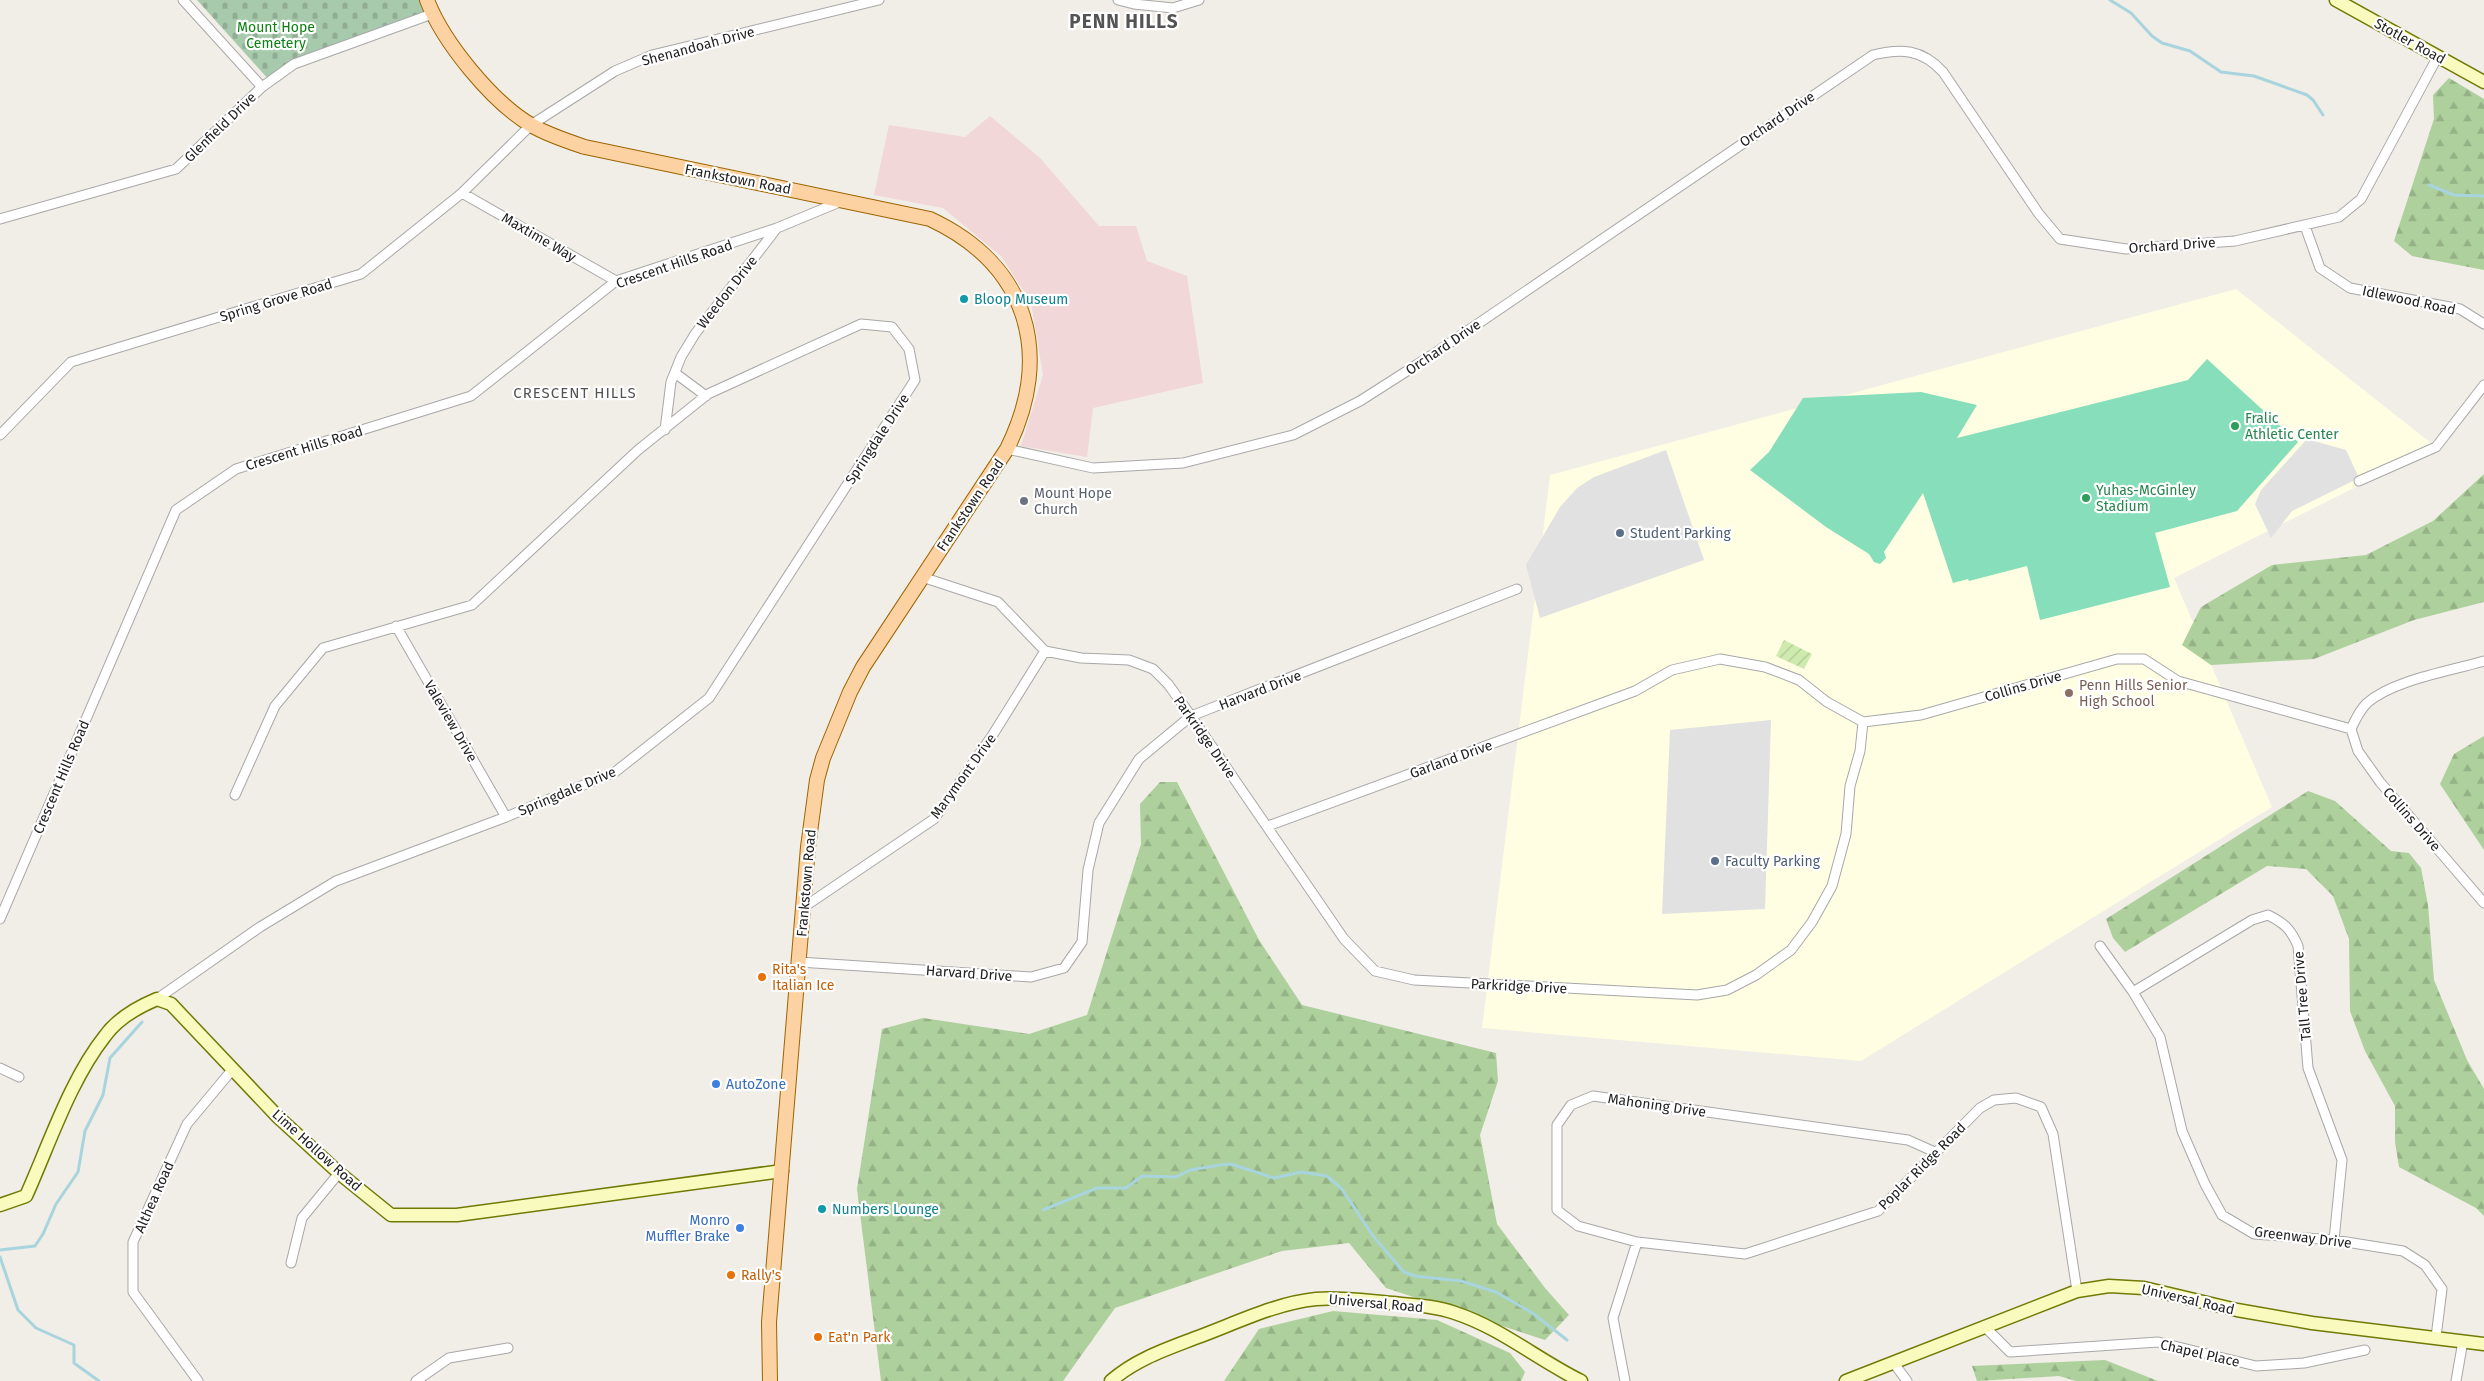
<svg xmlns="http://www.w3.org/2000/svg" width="2484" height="1381" viewBox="0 0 2484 1381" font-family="'Fira Sans',sans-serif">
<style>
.commercial{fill:#f1d7d7}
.education{fill:#fffee2}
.forest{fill:url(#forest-firs)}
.cemetery{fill:url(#cemetery-stones)}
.garden{fill:url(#garden-furrows)}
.pitch{fill:#86dfba}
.parking{fill:#e1e1e1}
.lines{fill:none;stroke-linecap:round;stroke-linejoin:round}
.stream{stroke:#a8d4de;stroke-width:3}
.street-casing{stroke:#a8a8a8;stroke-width:11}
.secondary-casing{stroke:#717a05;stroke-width:15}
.primary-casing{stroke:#9d6401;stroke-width:16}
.street{stroke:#fff;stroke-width:9}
.secondary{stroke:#f9fabd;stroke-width:12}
.primary{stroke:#fcd2a2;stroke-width:14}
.culture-dot{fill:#0f9aa8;stroke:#fff;stroke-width:2}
.leisure-dot{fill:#2e9e5b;stroke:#fff;stroke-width:2}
.worship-dot{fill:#6b7280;stroke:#fff;stroke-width:2}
.service-dot{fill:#5c6f8a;stroke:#fff;stroke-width:2}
.education-dot{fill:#8d6e63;stroke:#fff;stroke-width:2}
.food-dot{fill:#e8710a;stroke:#fff;stroke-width:2}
.shop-dot{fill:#3f7fe0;stroke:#fff;stroke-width:2}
.labels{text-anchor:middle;stroke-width:4.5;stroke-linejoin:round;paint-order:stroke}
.park-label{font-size:14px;fill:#0c8112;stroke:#fff}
.street-label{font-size:14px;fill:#212121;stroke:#fff}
.culture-label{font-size:14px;fill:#0d838f;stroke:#fff;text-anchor:start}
.leisure-label{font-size:14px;fill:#27864d;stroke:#fff;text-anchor:start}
.worship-label{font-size:14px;fill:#5b616d;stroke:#fff;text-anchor:start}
.service-label{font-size:14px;fill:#4e5e75;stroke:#fff;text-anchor:start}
.education-label{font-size:14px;fill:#785e54;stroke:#fff;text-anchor:start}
.food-label{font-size:14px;fill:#c56008;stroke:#fff;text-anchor:start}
.shop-label{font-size:14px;fill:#366cbe;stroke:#fff;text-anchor:start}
.neighbourhood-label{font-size:15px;letter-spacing:1px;fill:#545454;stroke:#fff}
.district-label{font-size:19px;font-weight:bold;letter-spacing:1px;fill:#545454;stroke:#fff}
</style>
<defs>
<pattern id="forest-firs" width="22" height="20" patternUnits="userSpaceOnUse" patternTransform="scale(1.25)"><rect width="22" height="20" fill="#add09c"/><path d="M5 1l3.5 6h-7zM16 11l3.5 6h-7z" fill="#95b286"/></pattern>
<pattern id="cemetery-stones" width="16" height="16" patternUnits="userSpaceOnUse" patternTransform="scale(1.25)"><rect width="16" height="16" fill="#a8caac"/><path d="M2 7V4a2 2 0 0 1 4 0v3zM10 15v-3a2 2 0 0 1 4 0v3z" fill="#90ad94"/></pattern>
<pattern id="garden-furrows" width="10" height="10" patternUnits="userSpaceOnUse" patternTransform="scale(1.25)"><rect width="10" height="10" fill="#ceeaae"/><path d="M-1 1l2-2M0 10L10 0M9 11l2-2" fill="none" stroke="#b1c895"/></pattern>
</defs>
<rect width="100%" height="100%" fill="#f1ede7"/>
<path class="commercial" d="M990,116L1040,158L1099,226H1136L1147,261L1187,276L1203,383L1093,408L1087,457L1021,446L1043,375L1031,302L1001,256L943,208L874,195L889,125L965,137Z"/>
<path class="education" d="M2236,289L2436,447L2174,578L2272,807L1861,1061L1482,1028L1550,475Z"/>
<path class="forest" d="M2449,78L2484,99V270L2412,256L2394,241L2434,119L2433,95Z
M2484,474V602L2414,620L2314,659L2211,665L2182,645L2201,607L2272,565L2366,555L2433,521Z
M2484,736V850L2440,784L2454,754Z
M1160,782H1177L1259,940L1302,1005L1496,1053L1498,1081L1480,1135L1497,1224L1545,1288L1569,1315L1545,1340L1386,1288L1349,1243L1282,1251L1115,1308L1063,1381H881L857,1189L882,1029L923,1018L1029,1034L1087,1015L1141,844L1140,804Z
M2308,791L2335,801L2391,851L2409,853L2421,868L2428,905L2434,980L2467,1060L2484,1089V1216L2476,1208L2399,1167L2395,1142V1106L2365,1051L2350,1011L2349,939L2333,896L2306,869L2267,866L2125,952L2113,938L2106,919Z
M1333,1311L1437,1320L1510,1353L1525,1372L1521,1381H1224L1259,1329Z
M2105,1360L2158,1381H2076L2059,1376L1977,1381L1972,1366Z"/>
<path class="cemetery" d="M197,0H427L432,14L294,64L270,81Z"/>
<path class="garden" d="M1784,640L1812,654L1804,669L1776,656Z"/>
<path class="pitch" d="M2207,359L2298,442L2237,511L2155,533L2170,587L2040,620L2027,566L1969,581L1968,579L1953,583L1923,493L1884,552L1886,558L1880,564L1874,562L1869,554L1826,527L1750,470L1769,452L1803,398L1921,392L1977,405L1957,438L2188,380Z"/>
<path class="parking" d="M2307,439L2346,450L2359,478L2292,511L2271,538L2255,504L2261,490Z
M1666,450L1704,560L1540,618L1526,565L1560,507L1577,488L1594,477Z
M1771,720L1765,909L1662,914L1670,730Z"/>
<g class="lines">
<path class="stream" d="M2110,0L2131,13L2152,36L2162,43L2190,51L2221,72L2254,76L2307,95L2313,100L2323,115
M2429,185L2454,195L2484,196
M1043,1210L1097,1188H1126L1142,1176L1176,1177L1190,1170L1220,1165L1231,1164L1274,1178L1301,1172L1327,1176L1342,1189L1373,1236L1404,1272L1415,1276L1461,1281L1496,1292L1534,1314L1567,1340
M0,1250L35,1246L43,1234L56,1204L78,1172L85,1131L103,1095L110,1058L142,1022
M0,1257L18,1310L36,1328L74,1345V1363L99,1381"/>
<defs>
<path id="street" d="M183,0L262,87
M1118,0L1134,4L1173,8L1199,0
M462,193L616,281
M0,219L176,169L262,87L294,64L432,14
M2305,226L2320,268L2350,288L2460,309L2484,324
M675,373L706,396
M665,430L671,382L681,357L695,334L777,228L842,201
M0,435L71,362L361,274L462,193L531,125L615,71L652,55L879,0
M1007,449L1093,468L1183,463L1293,435L1360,401L1432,355L1873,55C1901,48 1922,49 1943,72L2039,214L2060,239L2126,249L2235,241L2339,217L2361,199L2438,56
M2359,481L2436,447L2484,385
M922,577L998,602L1045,651L1081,658L1129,660L1153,669L1168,684L1191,716L1344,939L1375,971L1414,980L1697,995L1727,990L1756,975L1791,950L1812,922L1832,886L1846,834L1850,786L1860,751L1863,722L1827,702L1799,680L1765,667L1720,659L1672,670L1635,691L1268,826
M396,626L506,817
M1863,722L1921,715L2117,659H2144L2178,681L2351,729L2358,751L2380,782L2484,903
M2351,729C2355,720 2360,710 2367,703C2393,680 2450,671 2484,661
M804,907L934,819L992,736L1045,651
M0,919L176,510L236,469L471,396L616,281L777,228
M2100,946L2133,992L2160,1037L2182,1131L2205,1184L2222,1215L2254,1234L2334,1240L2403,1251L2425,1265L2442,1289L2436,1337
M799,962L1031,977L1064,968L1082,942L1088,870L1099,823L1139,759L1191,716L1517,589
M2133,992L2252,920L2268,915C2284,923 2291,929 2298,946L2308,1068L2342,1160L2334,1240
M157,999L260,927L336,881L506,817L615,772L709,698L915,380L909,349L892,327L861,324L708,394L638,450L472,605L323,648L275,706L235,795
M0,1068L19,1077
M1937,1153L1908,1140L1593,1096L1571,1105L1557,1125V1210L1578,1226L1637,1242L1745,1254L1878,1211L1980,1108L1994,1100L2016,1098L2041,1107L2053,1134L2077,1291
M291,1263L302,1218L339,1173
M1984,1326L2010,1352L2158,1342L2256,1366L2304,1363L2365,1350
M1893,1362L1907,1381
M198,1381L133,1292V1242L187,1124L232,1070
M416,1381L449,1358L508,1348
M1625,1381L1613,1318L1637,1242
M2456,1381L2463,1341"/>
<path id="secondary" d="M2336,0L2484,82
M0,1205L26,1196C49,1145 70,1080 105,1036C117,1019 138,1007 157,999L171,1004L278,1117L339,1173L391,1215H457L782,1171
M1111,1381C1136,1359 1167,1349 1198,1337C1236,1323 1276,1303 1316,1299C1341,1297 1367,1301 1392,1303C1413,1305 1435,1306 1455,1313C1501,1328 1538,1360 1581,1381
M1846,1381L2077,1291L2109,1286L2144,1288L2237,1310L2312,1323L2484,1344"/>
<path id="primary" d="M427,0C443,42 492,102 531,125C548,135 567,141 585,147L930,219C1028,265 1054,354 1007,449L863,667L850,692L823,758L817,780L808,847L769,1322L770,1381"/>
</defs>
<use href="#street" class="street-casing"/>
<use href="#secondary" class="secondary-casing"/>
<use href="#primary" class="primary-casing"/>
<use href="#street" class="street"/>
<use href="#secondary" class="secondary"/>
<use href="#primary" class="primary"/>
</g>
<g class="culture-dot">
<circle cx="964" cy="299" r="5"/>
<circle cx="822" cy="1209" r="5"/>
</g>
<g class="leisure-dot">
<circle cx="2235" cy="426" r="5"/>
<circle cx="2086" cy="498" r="5"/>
</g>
<circle class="worship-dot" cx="1024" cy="501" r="5"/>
<g class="service-dot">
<circle cx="1620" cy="533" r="5"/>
<circle cx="1715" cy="861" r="5"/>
</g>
<circle class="education-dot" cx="2069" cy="693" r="5"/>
<g class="food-dot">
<circle cx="762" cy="977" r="5"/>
<circle cx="731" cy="1275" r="5"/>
<circle cx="818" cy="1337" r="5"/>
</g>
<g class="shop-dot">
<circle cx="716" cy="1084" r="5"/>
<circle cx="740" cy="1228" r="5"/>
</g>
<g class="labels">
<g class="park-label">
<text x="276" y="32">Mount Hope<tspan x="276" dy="16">Cemetery</tspan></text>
</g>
<g class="street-label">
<text transform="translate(2410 41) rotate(29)" y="5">Stotler Road</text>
<text transform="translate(698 46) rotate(-15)" y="5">Shenandoah Drive</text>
<text transform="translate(1777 119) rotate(-34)" y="5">Orchard Drive</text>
<text transform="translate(220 127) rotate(-44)" y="5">Glenfield Drive</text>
<text transform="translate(738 179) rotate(11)" y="5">Frankstown Road</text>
<text transform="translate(539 237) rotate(30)" y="5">Maxtime Way</text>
<text transform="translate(2172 245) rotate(-4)" y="5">Orchard Drive</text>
<text transform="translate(674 264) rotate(-19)" y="5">Crescent Hills Road</text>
<text transform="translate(727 292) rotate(-52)" y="5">Weedon Drive</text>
<text transform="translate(276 300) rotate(-17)" y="5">Spring Grove Road</text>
<text transform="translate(2409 300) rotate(12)" y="5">Idlewood Road</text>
<text transform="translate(1443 347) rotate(-34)" y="5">Orchard Drive</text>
<text transform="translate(877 439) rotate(-57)" y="5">Springdale Drive</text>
<text transform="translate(304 448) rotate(-17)" y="5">Crescent Hills Road</text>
<text transform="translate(970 505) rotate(-56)" y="5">Frankstown Road</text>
<text transform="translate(2023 686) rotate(-16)" y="5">Collins Drive</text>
<text transform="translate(1260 690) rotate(-21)" y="5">Harvard Drive</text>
<text transform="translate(451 721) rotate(60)" y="5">Valeview Drive</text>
<text transform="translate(1205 737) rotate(55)" y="5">Parkridge Drive</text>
<text transform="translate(1451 759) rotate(-20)" y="5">Garland Drive</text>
<text transform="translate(963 776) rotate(-54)" y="5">Marymont Drive</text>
<text transform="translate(61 777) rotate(-67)" y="5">Crescent Hills Road</text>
<text transform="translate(567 791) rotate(-23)" y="5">Springdale Drive</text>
<text transform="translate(2412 819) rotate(49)" y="5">Collins Drive</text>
<text transform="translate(806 883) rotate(-85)" y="5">Frankstown Road</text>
<text transform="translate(969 973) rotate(4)" y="5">Harvard Drive</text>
<text transform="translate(1519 986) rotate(3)" y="5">Parkridge Drive</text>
<text transform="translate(2302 996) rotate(-95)" y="5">Tall Tree Drive</text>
<text transform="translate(1657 1105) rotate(8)" y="5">Mahoning Drive</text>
<text transform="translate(317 1150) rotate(42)" y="5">Lime Hollow Road</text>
<text transform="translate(1922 1166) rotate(-45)" y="5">Poplar Ridge Road</text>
<text transform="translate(154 1197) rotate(-66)" y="5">Althea Road</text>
<text transform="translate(2303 1237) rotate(7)" y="5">Greenway Drive</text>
<text transform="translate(2188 1299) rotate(13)" y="5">Universal Road</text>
<text transform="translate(1376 1303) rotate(5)" y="5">Universal Road</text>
<text transform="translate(2200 1353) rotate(13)" y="5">Chapel Place</text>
</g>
<g class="culture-label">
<text x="974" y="304">Bloop Museum</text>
<text x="832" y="1214">Numbers Lounge</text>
</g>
<g class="leisure-label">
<text x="2245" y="423">Fralic<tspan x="2245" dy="16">Athletic Center</tspan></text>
<text x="2096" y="495">Yuhas-McGinley<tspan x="2096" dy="16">Stadium</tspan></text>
</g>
<g class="worship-label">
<text x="1034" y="498">Mount Hope<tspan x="1034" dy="16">Church</tspan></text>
</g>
<g class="service-label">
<text x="1630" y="538">Student Parking</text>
<text x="1725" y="866">Faculty Parking</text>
</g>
<g class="education-label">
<text x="2079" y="690">Penn Hills Senior<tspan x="2079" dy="16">High School</tspan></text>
</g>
<g class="food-label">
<text x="772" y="974">Rita's<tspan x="772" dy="16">Italian Ice</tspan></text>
<text x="741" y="1280">Rally's</text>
<text x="828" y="1342">Eat'n Park</text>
</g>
<g class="shop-label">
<text x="726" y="1089">AutoZone</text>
<text x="730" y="1225" text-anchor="end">Monro<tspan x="730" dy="16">Muffler Brake</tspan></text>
</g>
<g class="neighbourhood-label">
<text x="575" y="398">CRESCENT HILLS</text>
</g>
<g class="district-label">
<text x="1124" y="28">PENN HILLS</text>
</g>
</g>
</svg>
